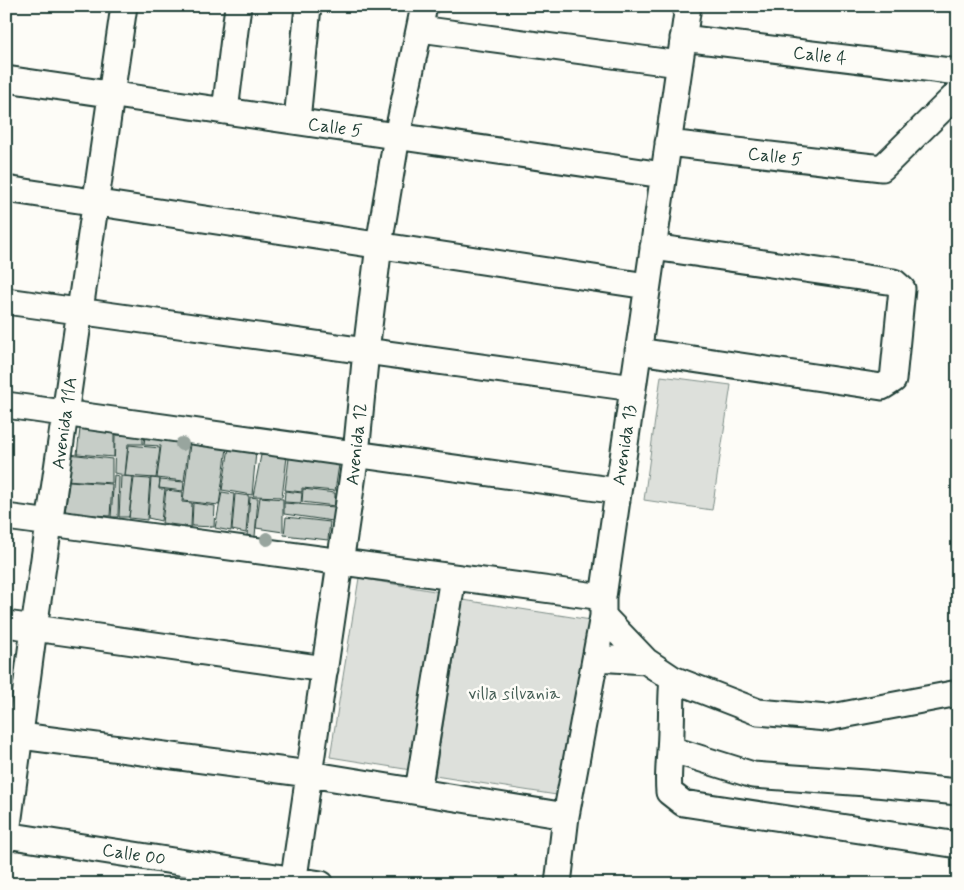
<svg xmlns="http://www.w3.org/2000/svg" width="964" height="890" viewBox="0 0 964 890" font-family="Mynerve,sans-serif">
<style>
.green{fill:#dde0db;stroke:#7e8e88}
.building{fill:#c6cdc7;stroke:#1f3d34}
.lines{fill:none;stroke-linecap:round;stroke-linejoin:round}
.minor-casing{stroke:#1f3d34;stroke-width:29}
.minor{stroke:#fdfcf7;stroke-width:25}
.tree{fill:#98a59e}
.labels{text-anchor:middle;stroke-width:5;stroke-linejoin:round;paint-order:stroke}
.street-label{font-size:18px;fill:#1f3d34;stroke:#fdfcf7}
.park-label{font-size:18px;fill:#455e55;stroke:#fdfcf7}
</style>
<rect width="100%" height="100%" fill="#fdfcf7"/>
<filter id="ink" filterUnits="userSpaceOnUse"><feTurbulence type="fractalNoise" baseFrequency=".02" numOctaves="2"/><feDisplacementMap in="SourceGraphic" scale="10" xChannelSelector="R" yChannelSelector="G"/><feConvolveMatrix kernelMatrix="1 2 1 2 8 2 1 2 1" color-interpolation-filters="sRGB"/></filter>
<g filter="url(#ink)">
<path class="green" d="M661,376L731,385L712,510L644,500Z
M359,578L440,592L411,770L330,757Z
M463,600L591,620L563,796L435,776Z"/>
<path class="building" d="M80,429L114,433V457L77,454Z
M115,435L143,436V444H128L125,475L114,473Z
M145,436L189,443L184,481L157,478L161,446L144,445Z
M190,444L227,448L219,505L183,501Z
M129,445L160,448L156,478L125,476Z
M229,448L256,452L252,495L222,490Z
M69,454L112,459V483L65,480Z
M261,455L287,457L282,497L253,496Z
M289,458L339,465L335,491L302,488V492L285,490Z
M114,475L119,476L118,517H111Z
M121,476L133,477L129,517H119Z
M134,478L150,479L147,520L129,518Z
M151,478L160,479L159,489H165L161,521L148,518Z
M160,480L184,482L183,491L159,488Z
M69,481L112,484L110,516L65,513Z
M303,489L335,493V506L302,502Z
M166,490L183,492L182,502L192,503L191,527L162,523Z
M285,491L302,493L301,503L284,502Z
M222,492L234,494L231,531L215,528Z
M235,494L249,496L246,533L232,530Z
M250,497L258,498L255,537L247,536Z
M260,497L283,499V532L256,528Z
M193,503L215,506L214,527L192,526Z
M284,503L335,507L333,521L284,514Z
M286,517L330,522L328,540L284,535Z"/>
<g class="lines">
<defs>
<path id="minor" d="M420,29L679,64
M683,38L958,72
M6,79L663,175
M225,111L238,6
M297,121L308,6
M668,143L882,168L958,93
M6,189L647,286
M6,301L633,388
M638,351L882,387L893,380L902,289L894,282L653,247
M6,405L618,491
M6,517L603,597
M603,616L646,661L673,679L758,712L827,718L958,693
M6,624L325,669
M596,658L646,661
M673,679C671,696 672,712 671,730C671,751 667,771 669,792L683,803L958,845
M6,734L309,774L566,816
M670,749L753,775L866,783L958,792
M418,791L453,577
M6,835L321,884
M6,840L34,628L124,6
M293,884L356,454L366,351L379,245L397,136L424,6
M558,884L566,816L603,616V597L688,6"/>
</defs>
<use href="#minor" class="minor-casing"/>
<use href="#minor" class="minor"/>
</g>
<g class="tree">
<circle cx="182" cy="444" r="7"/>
<circle cx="267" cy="539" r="7"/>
</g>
</g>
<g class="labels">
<g class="street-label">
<text transform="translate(820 55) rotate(7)" y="6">Calle 4</text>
<text transform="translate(335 127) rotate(8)" y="6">Calle 5</text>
<text transform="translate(775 156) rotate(7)" y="6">Calle 5</text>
<text transform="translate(64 423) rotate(-82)" y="6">Avenida 11A</text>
<text transform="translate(356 444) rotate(-84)" y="6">Avenida 12</text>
<text transform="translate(624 445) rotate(-82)" y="6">Avenida 13</text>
<text transform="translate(134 854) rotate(9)" y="6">Calle 00</text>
</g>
<g class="park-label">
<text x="514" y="699">villa silvania</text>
</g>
</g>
<rect width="964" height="890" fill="none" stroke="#fdfcf7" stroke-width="25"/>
<rect x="12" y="12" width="939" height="865" fill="none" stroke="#1f3d34" stroke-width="2" filter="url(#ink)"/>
</svg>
